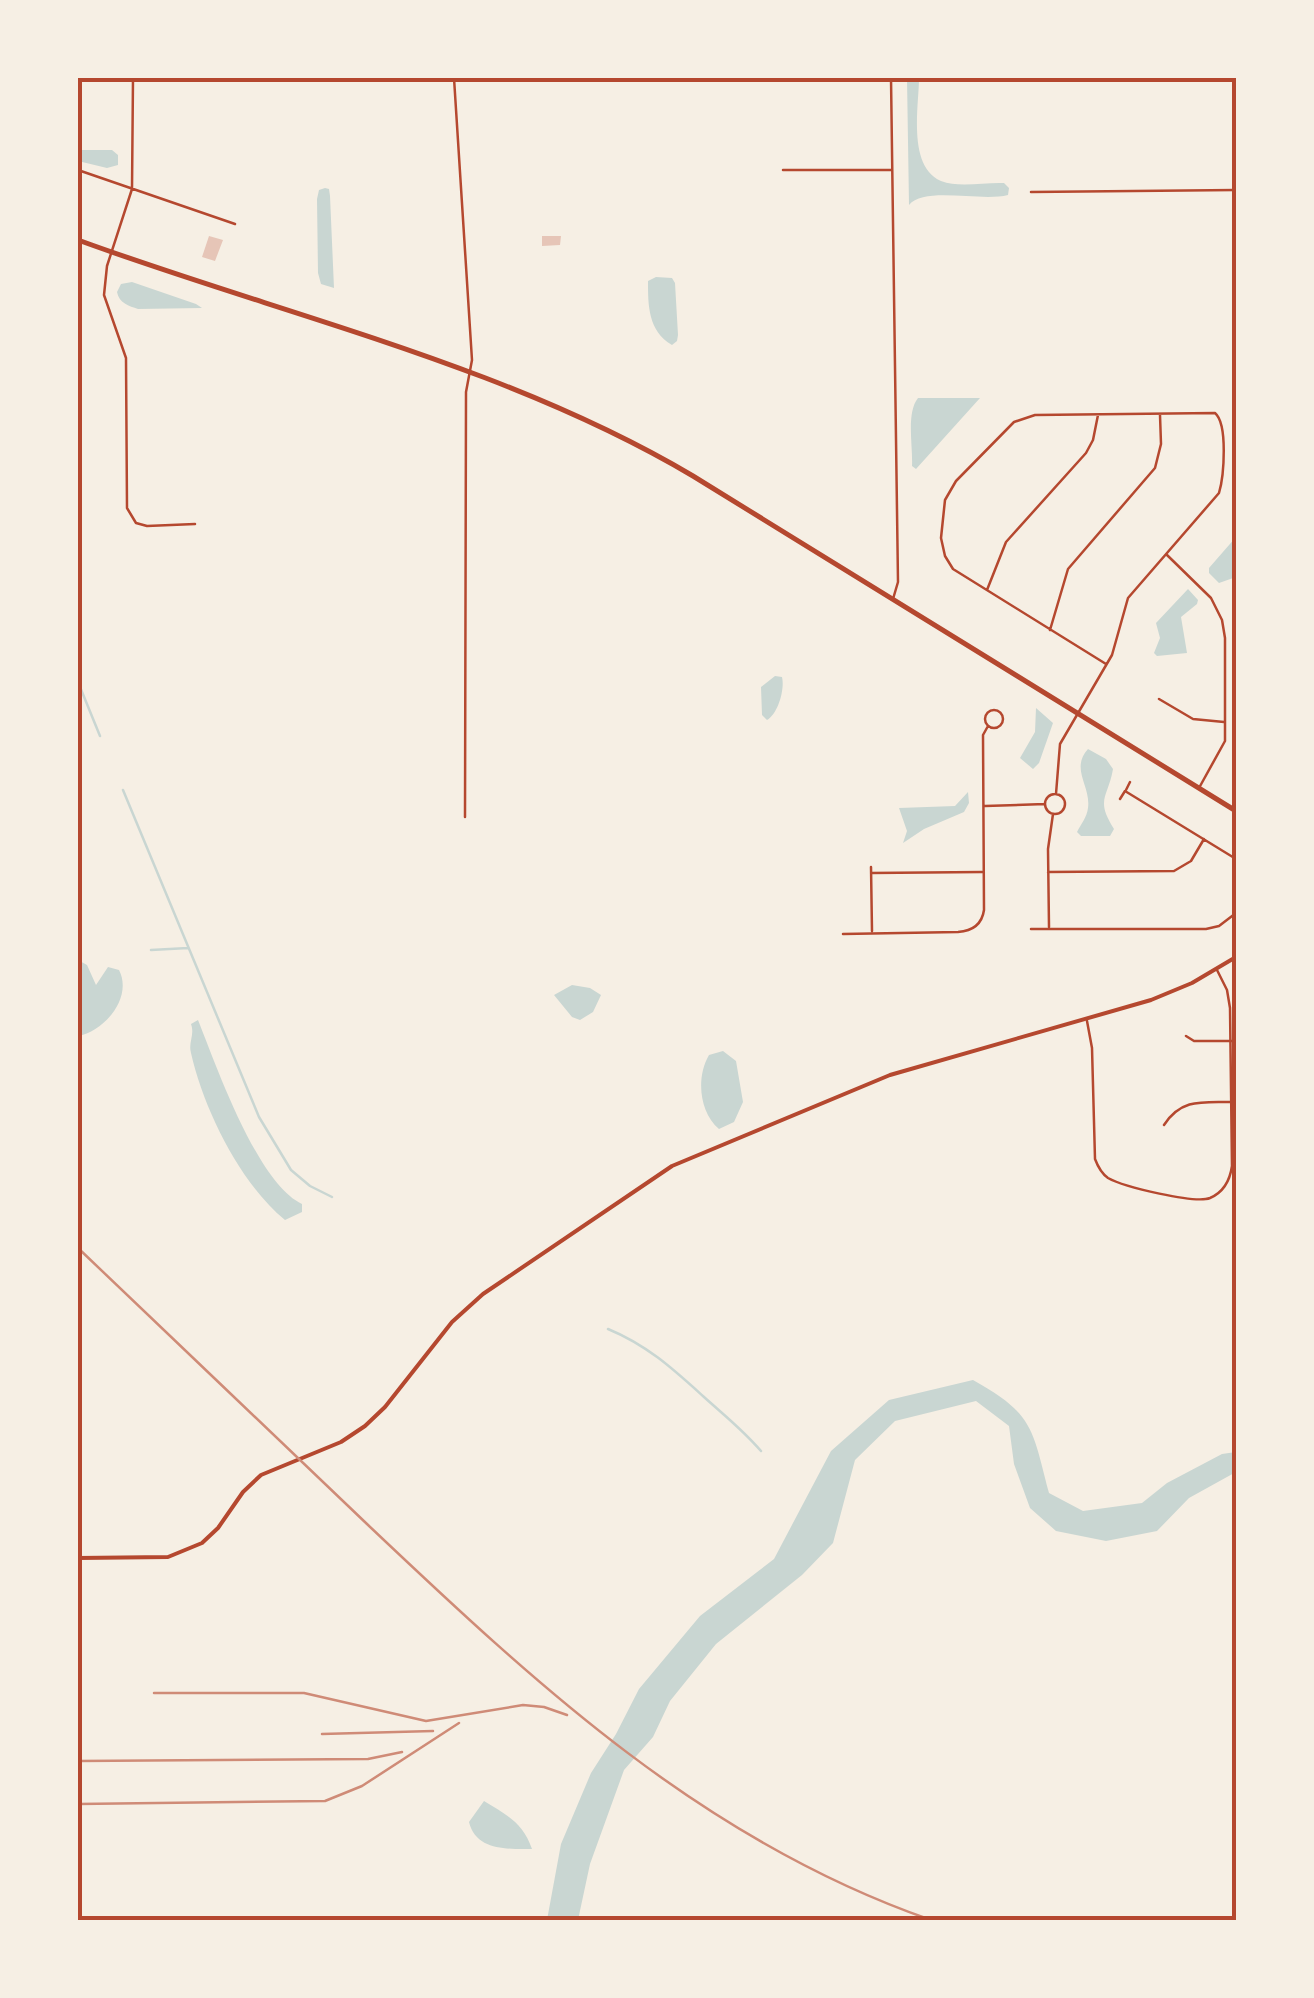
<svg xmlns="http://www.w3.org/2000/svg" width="1314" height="1998" viewBox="0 0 1314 1998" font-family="Barlow,sans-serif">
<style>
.water{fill:#c9d6d2}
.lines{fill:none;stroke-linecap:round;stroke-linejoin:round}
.stream{stroke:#c9d6d2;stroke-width:2.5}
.building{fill:#e6c5b7}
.minor{stroke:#b5482f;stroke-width:2.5}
.tertiary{stroke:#b5482f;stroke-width:4}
.primary{stroke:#b5482f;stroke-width:5}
.rail{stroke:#cf8b77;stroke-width:2.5}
.neatline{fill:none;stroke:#b5482f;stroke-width:4}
</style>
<rect width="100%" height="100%" fill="#f6efe4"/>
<path class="water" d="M907,78H919C919,106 907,166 941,181C959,188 985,182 1004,183L1009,188L1008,195C981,202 924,186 909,205Z
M78,150H112L118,155V165L107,168L78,161Z
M325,188L329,189L330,196L334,288L321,284L318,273L317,199L319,190Z
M656,277L672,278L675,283L678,335L677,341L672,345C648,331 648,305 648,281Z
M132,282L196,304L202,308L138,309C129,306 119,303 117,292L121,284Z
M918,398H980L916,469L912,466C913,446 906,413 918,398Z
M1236,537V577L1219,583L1209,573V568Z
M1188,589L1198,600L1197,604L1181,617L1187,653L1157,656L1154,653L1160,638L1156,623Z
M775,676L782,677C785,689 778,714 767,720L762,715L761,687Z
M1036,708L1053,723L1039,763L1033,769L1020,758L1035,732Z
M1088,749L1106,759L1113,769C1108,798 1095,799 1114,829L1110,836H1081L1077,832C1081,824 1087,817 1088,808C1091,786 1070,769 1088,749Z
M968,792L969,803L964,812L924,829L903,843L907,831L899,808L955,806Z
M78,960L87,965L96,985L108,967L119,970C133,997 105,1031 78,1036Z
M572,985L590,988L601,995L593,1012L580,1020L572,1017L554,995Z
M198,1020C216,1065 257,1183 302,1204V1212L285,1220C240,1183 204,1110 191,1053C188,1042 195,1035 191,1024Z
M723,1051L736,1061L743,1102L734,1122L719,1129C699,1112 696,1077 709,1055Z
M973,1380C1034,1414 1032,1428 1049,1493L1083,1511L1142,1503L1167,1483L1222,1454L1236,1452V1472L1189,1498L1157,1531L1106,1541L1056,1531L1030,1508L1014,1464L1009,1426L976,1401L895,1421L855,1460L833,1543L802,1575L716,1644L670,1701L653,1737L624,1770L590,1864L578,1920H547L561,1844L591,1773L616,1734L639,1689L700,1616L774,1559L831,1451L889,1400Z
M484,1801C505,1814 523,1822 532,1849C508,1849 476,1851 469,1822Z"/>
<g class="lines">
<path class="stream" d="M78,682L100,736
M123,790L259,1117L291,1170L310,1186L332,1197
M151,950L188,948
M608,1329C647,1345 673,1369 704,1397C725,1416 742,1429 761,1451"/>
</g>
<path class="building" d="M209,236L223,240L215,261L202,257Z
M542,236H561L560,245L542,246Z"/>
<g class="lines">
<path class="minor" d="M133,78L132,189L107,266L104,295L126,358L127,508L136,523L147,526L195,524
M454,78L472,360L466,392L465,817
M891,78L898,582L893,599
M78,170L235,224
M783,170H891
M1031,192L1236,190
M1167,555L1211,598L1222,620L1225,638V741L1199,788
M987,590L1006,542L1086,453L1093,440L1098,415
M1050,630L1068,569L1155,468L1161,444L1160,415
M1159,699L1193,719L1224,722
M985 719a9 9 0 1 1 18 0a9 9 0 1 1-18 0Z
M1126,790L1130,782
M1056,794L1060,744L1112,655L1128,598L1219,493C1224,476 1228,424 1215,413L1035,415L1014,422L956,481L945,500L941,538L945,556L953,569L1106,664
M1045 804a10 10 0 1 1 20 0a10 10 0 1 1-20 0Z
M1120,799L1125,791L1236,859
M985,806L1045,804
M871,867L872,931
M1048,872L1174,871L1191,861L1204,839
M871,873L982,872
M1049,927L1048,849L1053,814
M1031,929H1206L1219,926L1236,913
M843,934L958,932C972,931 982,924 984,910L983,735L988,726
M1087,1021L1092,1048L1095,1159C1098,1167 1101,1173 1108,1178C1124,1187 1195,1204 1210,1198C1224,1192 1230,1180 1232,1166L1230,1008L1227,990L1217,970
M1186,1036L1194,1041H1236
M1164,1125C1181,1099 1201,1102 1230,1102"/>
<path class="tertiary" d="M78,1558L168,1557L202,1543L218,1528L243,1492L261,1475L341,1442L365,1426L385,1407L452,1322L483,1294L672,1166L890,1075L1151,1000L1192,983L1236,957"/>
<path class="primary" d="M78,240C283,315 504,364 693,476L1236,811"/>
<path class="rail" d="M78,1248C174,1340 271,1432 367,1524C538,1686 704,1841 931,1920
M154,1693H304L426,1721L523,1705L544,1707L567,1715
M322,1734L433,1731
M78,1761L368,1759L402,1752
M78,1804L325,1801L362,1786L459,1723"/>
</g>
<rect width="1314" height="1998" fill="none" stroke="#f6efe4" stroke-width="160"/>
<rect x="80" y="80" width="1154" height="1838" class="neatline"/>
</svg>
